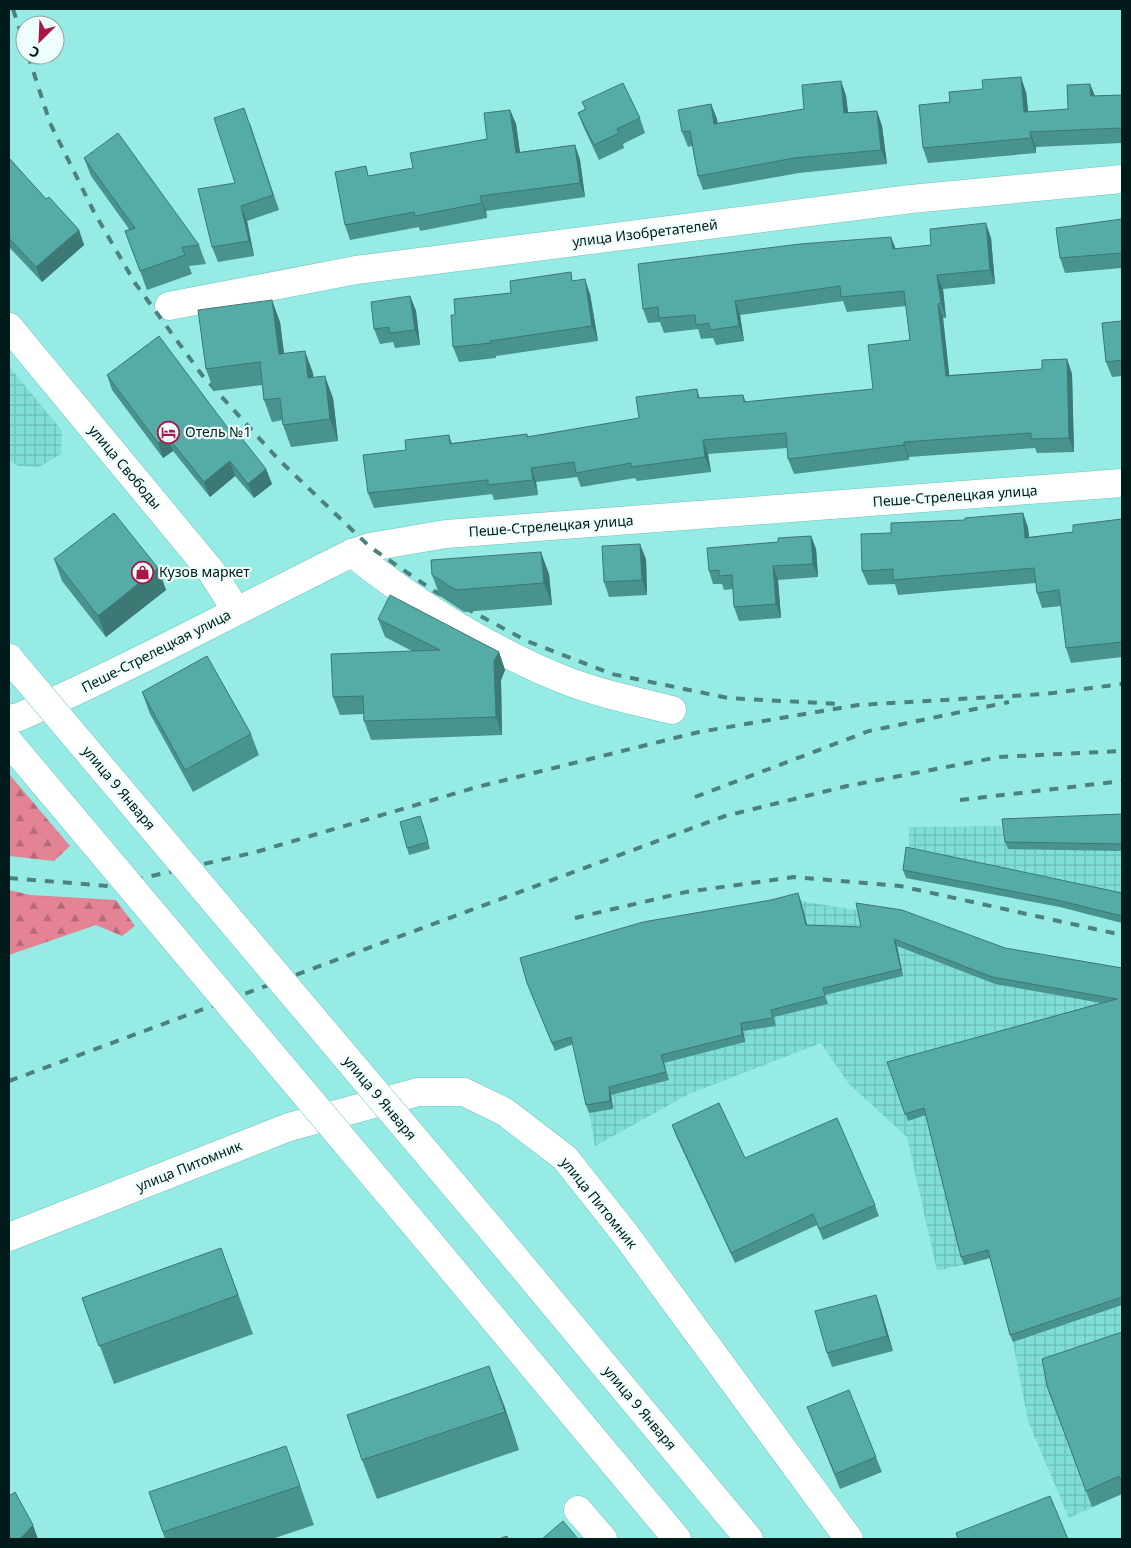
<svg xmlns="http://www.w3.org/2000/svg" width="1131" height="1548" viewBox="0 0 1131 1548" font-family="'Noto Sans',sans-serif">
<style>
.industrial{fill:url(#industrial-grid)}
.forest{fill:url(#forest-firs)}
.lines{fill:none;stroke-linecap:round;stroke-linejoin:round}
.minor-casing{stroke:#6ec3bc;stroke-width:29}
.tertiary-casing{stroke:#6ec3bc;stroke-width:29}
.secondary-casing{stroke:#6ec3bc;stroke-width:29}
.minor{stroke:#fff;stroke-width:28}
.tertiary{stroke:#fff;stroke-width:28}
.secondary{stroke:#fff;stroke-width:28}
.rail{stroke:#4b827e;stroke-width:4;stroke-dasharray:9 9;stroke-linecap:butt}
.secondary-bridge-casing{stroke:#6ec3bc;stroke-width:29;stroke-linecap:butt}
.secondary-bridge{stroke:#fff;stroke-width:28}
.wall{fill:#49938e}
.shaded-wall{fill:#3c7874}
.building{fill:#55aba5;stroke:#3c7874}
.labels{text-anchor:middle;stroke-width:4.5;stroke-linejoin:round;paint-order:stroke}
.street-label{font-size:14px;fill:#011b1a;stroke:#eefefc}
.poi-label{font-size:14px;fill:#011b1a;stroke:#eefefc;text-anchor:start}
</style>
<defs>
<pattern id="industrial-grid" width="8" height="8" patternUnits="userSpaceOnUse" patternTransform="scale(1.25)"><rect width="8" height="8" fill="#7fded7"/><path d="M0 4h8M4 0v8" fill="none" stroke="#6cbeb8"/></pattern>
<pattern id="forest-firs" width="22" height="20" patternUnits="userSpaceOnUse" patternTransform="scale(1.25)"><rect width="22" height="20" fill="#e48394"/><path d="M5 1l3.5 6h-7zM16 11l3.5 6h-7z" fill="#b66a78"/></pattern>
</defs>
<rect width="100%" height="100%" fill="#96ebe4"/>
<path class="industrial" d="M9,366L62,431L61,454L39,467L19,466L9,460Z
M1122,821V923L1060,907L906,878L909,855V827L1005,826Z
M801,901L905,918L1008,956L1122,975L1120,1495L1069,1518L1028,1421L1013,1342L991,1258L937,1271L907,1137L849,1084L821,1043L689,1094L595,1146L589,1113L581,1042L555,1051L529,990Z"/>
<path class="forest" d="M9,774L70,846L54,861L9,856Z
M9,890L30,895L116,900L135,926L122,936L96,925L9,955Z"/>
<g class="lines">
<defs>
<path id="minor" d="M169,306L356,270L911,199L1122,179
M9,327L211,571L236,610
M352,553C412,601 490,650 562,679C597,693 635,701 672,710
M9,1237L289,1127L418,1092H464L505,1112L565,1158L626,1235L849,1539
M578,1510L603,1539"/>
<path id="tertiary" d="M9,719L19,717C132,667 241,608 352,553L370,547L446,534L1122,483"/>
<path id="secondary" d="M491,1229L749,1539
M426,1238L677,1539"/>
</defs>
<use href="#minor" class="minor-casing"/>
<use href="#tertiary" class="tertiary-casing"/>
<use href="#secondary" class="secondary-casing"/>
<use href="#minor" class="minor"/>
<use href="#tertiary" class="tertiary"/>
<use href="#secondary" class="secondary"/>
<path class="rail" d="M13,9L25,46
M28,55L50,123L94,212L135,283L202,375L278,459L370,547L434,591L527,641L612,674L728,698L838,704
M695,797L869,731L1009,702
M960,800L1122,781
M9,878L108,886L256,852L477,787L699,732L858,705L1045,694L1122,684
M575,918L686,892L794,877L900,886L1122,935
M9,1081L725,816L847,786L999,757L1122,751"/>
<defs>
<path id="secondary-bridge" d="M9,658L491,1229
M9,742L426,1238"/>
</defs>
<use href="#secondary-bridge" class="secondary-bridge-casing"/>
<use href="#secondary-bridge" class="secondary-bridge"/>
</g>
<path class="wall" d="M841,81L846,96L848,113L877,111L882,126L887,164L799,173L703,190L698,176L692,146L688,147L682,132L711,104L717,119V123L804,109Z
M1090,84L1095,96L1122,95V143L1036,147V153L928,163L923,148L950,102L983,89L1026,92L1028,112L1068,109Z
M582,102L640,118L645,133L623,144L624,148L599,160L584,128L578,113L585,109Z
M510,110L516,124L520,152L575,145L580,160L585,197L486,211L487,218L420,231L419,227L350,240L345,225L370,176L413,168L487,139Z
M250,123L279,210L247,221L254,256L218,262L212,247L235,183Z
M9,158L46,199L79,230L84,245L42,282L9,247Z
M84,158L199,245L206,264L189,266L192,274L147,290L125,231L129,229L91,176Z
M1122,219V268L1065,273L1060,258Z
M991,238L995,284L943,289L946,318H943L949,375L1042,369L1067,359L1072,374L1074,452L1037,453L1035,448L909,457V460L794,474L788,459L787,448L708,454L711,472L637,481L635,478L581,487L577,477L536,482L538,495L494,500L492,494L374,508L368,493L406,450L449,435L452,443L527,434L528,437L639,418L697,389L700,398L743,395L746,402L873,389L910,340L906,306L847,312L843,301L740,315L744,341L716,345L713,338L701,339L698,329L664,333L660,322L648,323L643,309L896,249Z
M575,281L590,294L598,341L496,356V358L459,362L453,347L455,315L511,293Z
M410,296L416,311L420,345L395,348L393,342L380,344L374,329Z
M1122,321V376L1112,377L1106,362Z
M280,322L284,354L313,373V378L333,398L338,441L291,447L283,425V420L272,422L264,400L262,385L214,391L206,369Z
M107,375L236,439L266,469L272,484L254,498L235,476L210,497L173,451L163,458L112,390Z
M1023,513L1028,528L1029,537L1073,532L1122,519V657L1071,663L1066,648L1061,606L1042,608L1037,593L1036,583L898,595L895,584L868,585L862,571L891,533L965,520Z
M811,536L816,549L818,577L778,580L781,618L739,621L734,607L733,589L724,590L722,584H713L709,571L778,542Z
M54,559L158,568L166,590L106,637L62,581Z
M646,559L647,595L609,597L604,582Z
M549,574L552,605L464,612L440,596L432,575Z
M378,619L499,652L505,670L501,680L502,735L371,740L364,721V714L340,715L333,697L412,651L385,637Z
M142,692L251,734L259,755L193,792L150,714Z
M1122,814V851L1008,849L1005,842Z
M423,824L430,849L409,855L407,848Z
M903,870L1122,893V923L1060,907L906,878Z
M798,893L807,925L1005,948L1122,968V1305L1013,1342L1010,1335L990,1258L964,1265L961,1257L926,1115L908,1121L887,1062L1101,1003L995,984L897,946L903,976L825,995L828,1004L774,1017L776,1026L743,1031L745,1042L664,1063L669,1080L611,1095L613,1109L589,1113L586,1105L573,1044L555,1051L527,983L771,900Z
M672,1125L745,1158L875,1205L879,1216L823,1240L817,1225L735,1263L676,1136Z
M221,1248L253,1334L114,1384L82,1298Z
M876,1295L881,1310L893,1351L832,1367L827,1353Z
M1122,1332V1494L1092,1507L1047,1386Z
M504,1405L519,1450L377,1499L362,1460Z
M807,1407L876,1457L882,1472L840,1489Z
M300,1485L314,1525L272,1539H165L149,1492Z"/>
<path class="shaded-wall" d="M1021,77L1026,92L1030,127L1024,112Z
M841,81L846,96L850,128L844,113Z
M1090,84L1096,99L1091,96Z
M711,104L717,119L720,139L714,124Z
M510,110L516,124L522,168L516,153Z
M877,111L882,126L887,164L881,150Z
M1030,132L1036,147V153L1031,138Z
M575,145L580,160L585,197L580,183Z
M480,196L486,211L487,218L482,203Z
M241,206L247,221L254,256L249,241Z
M986,223L991,238L995,284L990,270Z
M79,230L84,245L42,282L36,267Z
M891,237L897,252L893,249Z
M937,275L943,289L946,318L941,303Z
M585,279L590,294L598,341L592,326Z
M410,296L416,311L420,345L415,330Z
M272,300L280,322L287,376L279,354Z
M735,301L740,315L744,341L739,326Z
M938,304L943,318L951,390L946,376Z
M305,351L313,373L316,400L308,378Z
M1067,359L1072,374L1074,452L1069,438Z
M325,376L333,398L338,441L330,419Z
M167,436L173,451L163,458L158,443Z
M703,440L708,454L711,472L705,457Z
M904,442L909,457V460L904,445Z
M230,461L235,476L210,497L204,482Z
M531,468L536,482L538,495L533,480Z
M266,469L272,484L254,498L248,484Z
M1023,513L1028,528L1031,553L1025,538Z
M811,536L816,549L818,577L813,564Z
M640,544L646,559L647,595L642,580Z
M541,552L549,574L552,605L544,583Z
M773,566L778,580L781,618L776,604Z
M158,568L166,590L106,637L98,616Z
M499,652L505,670L501,680L502,735L496,717L494,661Z
M798,893L801,901L809,932L806,925Z
M894,939L897,946L903,976L901,969Z
M741,1023L743,1031L745,1042L742,1035Z
M609,1087L611,1095L613,1109L610,1101Z
M876,1295L881,1310L893,1351L887,1336Z
M489,1366L504,1405L519,1450L505,1412Z
M33,1525L38,1539H20Z"/>
<path class="building" d="M1021,77L1024,112L1068,109L1067,85L1090,84L1091,96L1122,95V128L1030,132L1031,138L923,148L919,105L950,102L949,92L983,89L982,80Z
M841,81L844,113L877,111L881,150L794,158L698,176L690,131L682,132L678,110L711,104L714,124L804,109L802,85Z
M623,83L640,118L617,129L619,133L594,145L578,113L586,109L582,102Z
M244,108L273,195L241,206L249,241L212,247L198,189L235,183L214,118Z
M510,110L516,153L575,145L580,183L480,196L482,203L415,216L414,212L345,225L335,172L366,166L368,176L413,168L410,153L487,139L484,113Z
M118,133L199,245L182,247L185,255L140,271L125,231L135,228L84,158Z
M9,158L46,199L49,197L79,230L36,267L9,238Z
M1122,219V253L1060,258L1056,228Z
M986,223L990,270L937,275L941,303L938,304L946,376L1042,369V360L1067,359L1069,438L1031,439V433L904,442V445L788,459L786,433L703,440L705,457L631,467V463L576,473L574,462L531,468L533,480L488,485V480L368,493L363,455L406,450L405,440L449,435L450,444L527,434V437L639,418L636,397L697,389L698,398L743,395L744,402L873,389L868,345L910,340L904,291L841,297L840,286L735,301L739,326L710,330L709,323L696,325L695,315L659,318L658,307L643,309L638,264L800,244L891,237L893,249L931,245L930,229Z
M571,272L572,281L585,279L592,326L490,341L491,343L453,347L451,315H455L454,299L511,293L510,281Z
M410,296L415,330L390,333L389,327L374,329L371,302Z
M272,300L279,354L305,351L308,378L325,376L330,419L283,425L280,398L264,400L260,362L206,369L198,310Z
M1122,321V360L1106,362L1102,323Z
M159,336L236,439L240,436L266,469L248,484L230,461L204,482L167,436L158,443L107,375Z
M114,513L158,568L98,616L54,559Z
M1023,513L1025,538L1073,532V525L1122,519V642L1066,648L1059,590L1037,593L1034,568L893,580V569L862,571L861,534L891,533V523L965,520V518Z
M811,536L813,564L773,566L776,604L734,607L732,575L719,576V570L709,571L707,548L778,542V538Z
M640,544L642,580L604,582L602,546Z
M541,552L544,583L456,590L432,575L431,560Z
M390,595L499,652L494,661L496,717L364,721L363,696L333,697L331,654L440,650L378,619Z
M207,656L251,734L185,770L142,692Z
M1122,814V844L1005,842L1002,819Z
M420,816L428,842L407,848L400,822Z
M906,847L1122,893V916L1057,900L903,870Z
M798,893L806,925L861,927L856,903L902,910L1005,948L1122,968V1297L1010,1335L988,1250L961,1257L924,1108L905,1114L887,1062L1117,999L992,977L894,939L901,969L823,988L825,996L771,1010L773,1018L741,1023L742,1035L661,1055L666,1072L609,1087L610,1101L586,1105L571,1037L552,1043L527,983L520,958L643,922L771,900Z
M719,1103L745,1158L837,1118L875,1205L819,1229L813,1214L731,1253L672,1125Z
M221,1248L238,1295L99,1346L82,1298Z
M876,1295L887,1336L827,1353L815,1311Z
M1122,1332V1483L1119,1476L1086,1491L1047,1386L1042,1359Z
M489,1366L505,1412L362,1460L347,1415Z
M849,1390L876,1457L835,1474L807,1407Z
M286,1446L300,1486L163,1532L149,1492Z
M15,1492L33,1525L20,1539H9V1496Z
M1050,1496L1068,1539H958L956,1533Z
M563,1521L578,1539H542Z
M507,1536L508,1539H499Z"/>
<defs>
<symbol id="hotel-ring" viewBox="-11 -11 22 22"><circle r="9.5" fill="#eefefc" stroke="#aa1647" stroke-width="1.5"/><path d="M-6-4.5h1.5V1H6V5H4.5V3h-9V5H-6ZM-4 0a1.8 1.8 0 1 1 3.6 0ZM.5 0V-2.5h3Q6-2.5 6 0Z" fill="#aa1647"/></symbol>
<symbol id="shop-ring" viewBox="-11 -11 22 22"><circle r="9.5" fill="#eefefc" stroke="#aa1647" stroke-width="1.5"/><path d="M-5-2.5h2.3a2.7 3.5 0 0 1 5.4 0H5L5.5 6h-11ZM-1.5-2.5h3a1.5 2.3 0 0 0-3 0Z" fill="#aa1647"/></symbol>
</defs>
<g fill-rule="evenodd">
<use href="#hotel-ring" x="156" y="420" width="25" height="25"/>
<use href="#shop-ring" x="130" y="560" width="25" height="25"/>
</g>
<g class="labels">
<g class="street-label">
<text transform="translate(645 233) rotate(-7)" y="5">улица Изобретателей</text>
<text transform="translate(125 467) rotate(50)" y="5">улица Свободы</text>
<text transform="translate(955 496) rotate(-4)" y="5">Пеше-Стрелецкая улица</text>
<text transform="translate(551 526) rotate(-4)" y="5">Пеше-Стрелецкая улица</text>
<text transform="translate(156 651) rotate(-27)" y="5">Пеше-Стрелецкая улица</text>
<text transform="translate(119 788) rotate(50)" y="5">улица 9 Января</text>
<text transform="translate(380 1098) rotate(50)" y="5">улица 9 Января</text>
<text transform="translate(189 1166) rotate(-22)" y="5">улица Питомник</text>
<text transform="translate(599 1203) rotate(51)" y="5">улица Питомник</text>
<text transform="translate(640 1408) rotate(50)" y="5">улица 9 Января</text>
</g>
<g class="poi-label">
<text x="185" y="437">Отель №1</text>
<text x="159" y="577">Кузов маркет</text>
</g>
</g>
<rect width="1131" height="1548" fill="none" stroke="#011b1a" stroke-width="20"/>
<g transform="translate(40 40) rotate(204)"><circle r="24" fill="#eefefc" stroke="#8fa3a2"/>
<path d="M0-4L9 19L0 12L-9 19Z" fill="#aa1647"/>
<text y="-8" font-size="14" font-weight="bold" text-anchor="middle" fill="#011b1a">С</text>
</g>
</svg>
